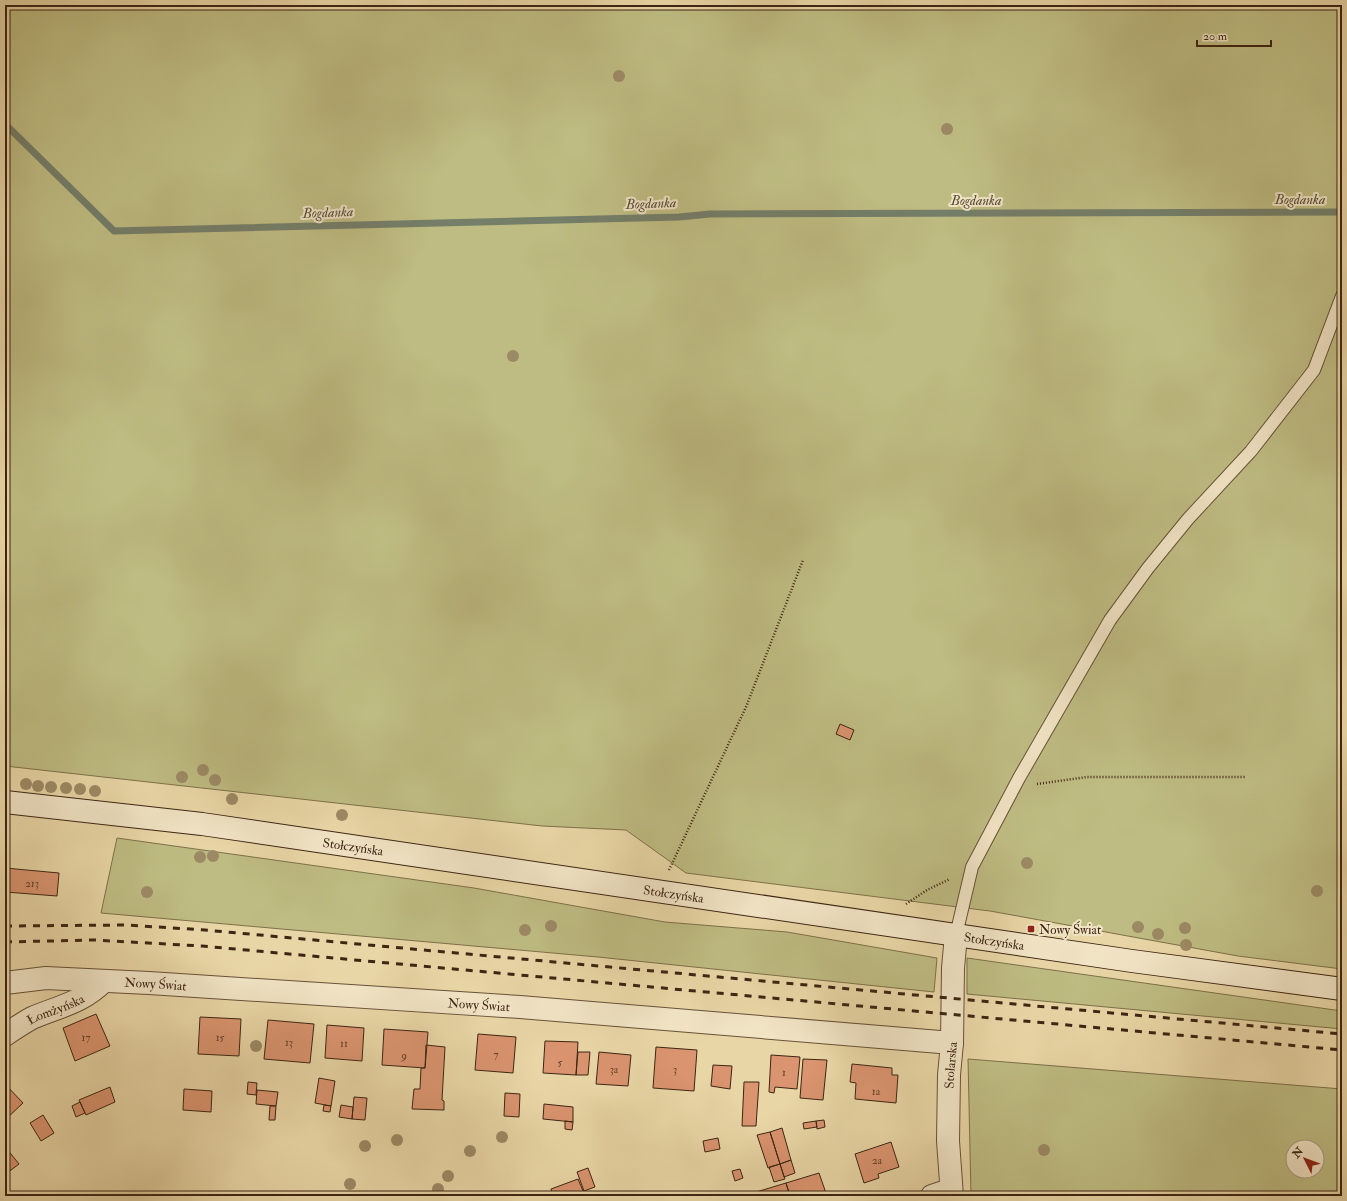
<svg xmlns="http://www.w3.org/2000/svg" width="1347" height="1201" viewBox="0 0 1347 1201" font-family="'IM FELL Double Pica',serif">
<style>
.green{fill:#bebc82;stroke:#7e704a;fill-rule:evenodd}
.lines{fill:none;stroke-linecap:round;stroke-linejoin:round}
.stream{stroke:#747e69;stroke-width:7}
.building{fill:#da946f;stroke:#3d2513}
.lane-casing{stroke:#685138;stroke-width:14}
.street-casing{stroke:#685138;stroke-width:24}
.secondary-casing{stroke:#3d2513;stroke-width:24}
.path{stroke:#3d2513;stroke-width:2.5;stroke-dasharray:1 2;stroke-linecap:butt}
.lane{stroke:#f1e4c5;stroke-width:12}
.street{stroke:#f1e4c5;stroke-width:22}
.secondary{stroke:#f1e4c5;stroke-width:22}
.rail{stroke:#3d2513;stroke-width:3;stroke-dasharray:7 7;stroke-linecap:butt}
.tree{fill:#9c8a65}
.poi-dot{fill:#8f2418;stroke:#f1e4c5;stroke-width:1.5}
.labels{text-anchor:middle;stroke-width:4;stroke-linejoin:round;paint-order:stroke}
.number-label{font-size:11px;fill:#64412a}
.street-label{font-size:13px;fill:#3d2513;stroke:#f1e4c5}
.poi-label{font-size:13px;fill:#3d2513;stroke:#f1e4c5;text-anchor:start}
.water-label{font-size:14px;font-style:italic;fill:#544a37;stroke:#f1e4c5}
</style>
<rect width="100%" height="100%" fill="#e9d6a6"/>
<filter id="stains"><feTurbulence type="fractalNoise" baseFrequency=".005" numOctaves="4"/><feColorMatrix values="0 0 0 0 .2 0 0 0 0 .09 0 0 0 0 .02 0 0 0 .5 -.17"/></filter>
<radialGradient id="worn" r=".72"><stop offset=".6" stop-color="#630" stop-opacity="0"/><stop offset="1" stop-color="#630" stop-opacity=".3"/></radialGradient>
<path class="green" d="M5,5H1342V969L1238,956L990,911L686,873L626,830L542,826L5,766Z
M117,838L474,888L665,922L787,932L937,958L934,992L598,957L101,913Z
M967,958L1342,1011V1029L967,994Z
M968,1059L1342,1089V1196H971ZM1293,1147H1317V1171H1293Z"/>
<g class="lines">
<path class="stream" d="M5,124L114,231L679,217L710,214L1342,212"/>
</g>
<path class="building" d="M840,724L854,730L850,740L836,734Z
M5,868L59,873L57,896L5,892Z
M96,1014L110,1046L75,1061L63,1028Z
M200,1017L241,1019L239,1056L198,1054Z
M268,1020L314,1024L310,1063L264,1059Z
M327,1025L364,1028L362,1061L325,1058Z
M384,1029L428,1032L425,1068L382,1065Z
M478,1034L516,1037L513,1073L475,1070Z
M545,1041L578,1042L576,1075L543,1073Z
M426,1045L445,1047L442,1100L444,1101V1110L412,1109L414,1089H420L421,1068H425Z
M656,1047L697,1050L694,1091L653,1088Z
M578,1052H590L588,1075H576Z
M599,1052L631,1055L628,1086L596,1084Z
M771,1055L800,1057L797,1089L775,1087L774,1093L769,1092Z
M803,1059L827,1060L823,1100L800,1098Z
M852,1064L892,1068V1075H898L896,1103L855,1099L856,1083L850,1082Z
M713,1065L732,1066L730,1089L711,1086Z
M319,1078L335,1081L331,1106L315,1103Z
M248,1082L257,1083L256,1095L247,1094Z
M744,1082H759L756,1126H742Z
M5,1084L23,1103L5,1120Z
M110,1087L115,1102L86,1115L79,1100Z
M184,1089L212,1091L211,1112L183,1110Z
M257,1090L278,1092L276,1106L256,1104Z
M505,1093L520,1094L519,1117L504,1116Z
M354,1097L367,1098L365,1120L352,1119Z
M80,1102L85,1113L76,1117L72,1106Z
M544,1104L573,1107V1122L543,1119Z
M324,1105L331,1106L330,1112L323,1111Z
M341,1105L353,1107L352,1119L339,1117Z
M270,1106H276L275,1120H269Z
M43,1115L54,1133L41,1141L30,1123Z
M824,1120L825,1127L817,1129L816,1121Z
M565,1121L573,1122L572,1130L565,1129Z
M816,1121L817,1127L804,1129L803,1123Z
M782,1128L791,1160L780,1164L770,1132Z
M770,1132L780,1164L768,1168L757,1135Z
M718,1138L720,1149L705,1152L703,1141Z
M891,1142L899,1167L878,1174L879,1178L864,1183L855,1154Z
M7,1149L19,1164L7,1173L5,1171V1150Z
M791,1160L795,1173L784,1177L780,1164Z
M780,1164L785,1179L774,1182L769,1167Z
M588,1168L595,1187L584,1191L577,1172Z
M740,1169L743,1178L735,1181L732,1171Z
M819,1173L827,1196H790L786,1183Z
M578,1179L583,1191L571,1196H553L551,1189Z
M786,1183L790,1196H754L753,1193Z"/>
<g class="lines">
<defs>
<path id="lane" d="M956,935L972,867L1019,778L1110,620L1148,568L1188,519L1251,451L1314,370L1342,296"/>
<g id="street">
<path id="s1" d="M5,983L46,978L149,983L520,1007L952,1043"/>
<path id="s2" d="M5,1035C14,1029 23,1023 32,1018C60,1006 80,1004 104,981"/>
<path d="M932,1196L950,1190"/>
<path id="s3" d="M952,1196L948,1141L949,1075L952,1043L953,968L956,935"/>
</g>
<g id="secondary">
<path id="s4" d="M5,802L202,824L1132,961L1342,989"/>
</g>
</defs>
<use href="#lane" class="lane-casing"/>
<use href="#street" class="street-casing"/>
<use href="#secondary" class="secondary-casing"/>
<path class="path" d="M1037,784L1087,777H1246
M669,870L746,707L803,560
M906,904L927,890L950,879"/>
<use href="#lane" class="lane"/>
<use href="#street" class="street"/>
<use href="#secondary" class="secondary"/>
<path class="rail" d="M5,926L126,925L205,930L1342,1034
M5,942L94,940L202,946L1342,1050"/>
</g>
<g class="tree">
<circle cx="619" cy="76" r="6"/>
<circle cx="947" cy="129" r="6"/>
<circle cx="513" cy="356" r="6"/>
<circle cx="203" cy="770" r="6"/>
<circle cx="182" cy="777" r="6"/>
<circle cx="215" cy="780" r="6"/>
<circle cx="26" cy="784" r="6"/>
<circle cx="38" cy="786" r="6"/>
<circle cx="51" cy="787" r="6"/>
<circle cx="66" cy="788" r="6"/>
<circle cx="80" cy="789" r="6"/>
<circle cx="95" cy="791" r="6"/>
<circle cx="232" cy="799" r="6"/>
<circle cx="342" cy="815" r="6"/>
<circle cx="213" cy="856" r="6"/>
<circle cx="200" cy="857" r="6"/>
<circle cx="1027" cy="863" r="6"/>
<circle cx="1317" cy="891" r="6"/>
<circle cx="147" cy="892" r="6"/>
<circle cx="551" cy="926" r="6"/>
<circle cx="1138" cy="927" r="6"/>
<circle cx="1185" cy="928" r="6"/>
<circle cx="525" cy="930" r="6"/>
<circle cx="1158" cy="934" r="6"/>
<circle cx="1186" cy="945" r="6"/>
<circle cx="256" cy="1046" r="6"/>
<circle cx="502" cy="1137" r="6"/>
<circle cx="397" cy="1140" r="6"/>
<circle cx="365" cy="1146" r="6"/>
<circle cx="1044" cy="1150" r="6"/>
<circle cx="470" cy="1151" r="6"/>
<circle cx="448" cy="1176" r="6"/>
<circle cx="350" cy="1184" r="6"/>
<circle cx="438" cy="1189" r="6"/>
</g>
<rect class="poi-dot" x="1027" y="925" width="8" height="8" rx="2"/>
<g class="labels">
<g class="number-label">
<text x="32" y="887">213</text>
<text x="86" y="1041">17</text>
<text x="220" y="1041">15</text>
<text x="289" y="1046">13</text>
<text x="344" y="1047">11</text>
<text x="496" y="1058">7</text>
<text x="404" y="1059">9</text>
<text x="560" y="1066">5</text>
<text x="614" y="1073">3a</text>
<text x="675" y="1073">3</text>
<text x="784" y="1076">1</text>
<text x="876" y="1095">1a</text>
<text x="877" y="1164">2a</text>
</g>
<g class="street-label">
<text dy="5" stroke="none"><textPath href="#s4" startOffset="351">Stołczyńska</textPath></text>
<text dy="5" stroke="none"><textPath href="#s4" startOffset="675">Stołczyńska</textPath></text>
<text dy="5" stroke="none"><textPath href="#s4" startOffset="999">Stołczyńska</textPath></text>
<text dy="5" stroke="none"><textPath href="#s1" startOffset="151">Nowy Świat</textPath></text>
<text dy="5" stroke="none"><textPath href="#s1" startOffset="475">Nowy Świat</textPath></text>
<text dy="5" stroke="none"><textPath href="#s2" startOffset="57">Łomżyńska</textPath></text>
<text dy="5" stroke="none"><textPath href="#s3" startOffset="131">Stolarska</textPath></text>
</g>
<g class="poi-label">
<text x="1039" y="934">Nowy Świat</text>
</g>
<g class="water-label">
<text x="1300" y="204">Bogdanka</text>
<text x="976" y="205">Bogdanka</text>
<text transform="translate(651 203) rotate(-2)" y="5">Bogdanka</text>
<text transform="translate(328 212) rotate(-2)" y="5">Bogdanka</text>
</g>
</g>
<rect width="1347" height="1201" fill="none" stroke="#e9d6a6" stroke-width="20"/>
<rect x="6" y="6" width="1335" height="1189" fill="none" stroke="#3d2513" stroke-width="2"/>
<rect x="10" y="10" width="1327" height="1181" fill="none" stroke="#3d2513"/>
<g transform="translate(1305 1159) rotate(312)"><circle r="19" fill="#f1e4c5" stroke="#a9987e"/>
<path d="M0-3L7 15L0 10L-7 15Z" fill="#8f2418"/>
<text y="-6" font-size="11" font-weight="bold" text-anchor="middle" fill="#3d2513">N</text>
</g>
<path d="M1197 40v6h74v-6" fill="none" stroke="#3d2513" stroke-width="2"/>
<text x="1203" y="40" font-size="12" fill="#3d2513" stroke="#f1e4c5" stroke-width="3" paint-order="stroke">20 m</text>
<rect width="100%" height="100%" filter="url(#stains)"/>
<rect width="100%" height="100%" fill="url(#worn)"/>
</svg>
